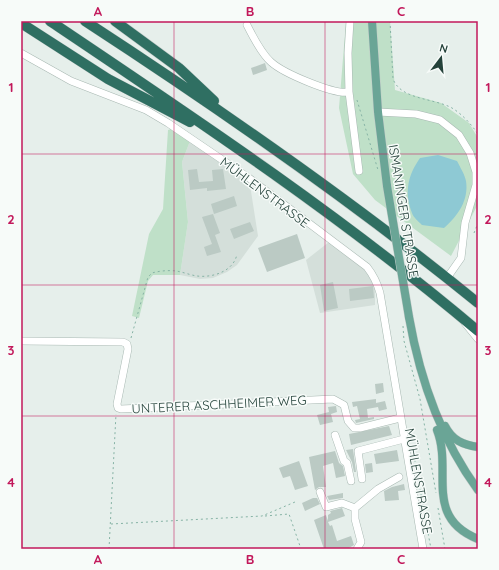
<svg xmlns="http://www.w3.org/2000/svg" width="499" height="570" viewBox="0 0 499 570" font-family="Quicksand,sans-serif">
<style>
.built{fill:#d4dfda}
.green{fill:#bfe0c8}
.water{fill:#8ec9d4}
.building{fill:#bbcac4}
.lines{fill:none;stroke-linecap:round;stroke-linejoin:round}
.minor-casing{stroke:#a8b8b2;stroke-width:8}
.major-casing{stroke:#c2cac8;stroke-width:9}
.highway-casing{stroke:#c2cac8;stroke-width:11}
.path{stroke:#86b3a5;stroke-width:1;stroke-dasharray:2 3;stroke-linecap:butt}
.minor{stroke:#fff;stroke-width:7}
.major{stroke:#6aa596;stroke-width:8}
.highway{stroke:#2f6f62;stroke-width:10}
.major-bridge-casing{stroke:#c2cac8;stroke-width:9;stroke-linecap:butt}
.major-bridge{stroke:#6aa596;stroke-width:8}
.grid{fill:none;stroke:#c2185b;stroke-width:1;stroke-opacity:0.55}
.labels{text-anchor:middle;stroke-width:3;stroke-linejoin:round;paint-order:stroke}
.street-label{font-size:13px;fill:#24423a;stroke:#f7fbf9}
.neatline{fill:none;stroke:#c2185b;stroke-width:1.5}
.grid-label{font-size:13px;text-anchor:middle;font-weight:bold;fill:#c2185b}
</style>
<rect width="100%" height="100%" fill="#e6efeb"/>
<path class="built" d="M190,141L250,185L258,236L237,265L227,272L213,278L200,279L180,275L188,222L182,162Z
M329,242L358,263L370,276L375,286V305L320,313L306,260Z"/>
<path class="green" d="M346,21H390L395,90L441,103L469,123L478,138V204L451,256L375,200L353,174L339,108Z
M171,129L190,141L182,162L188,222L180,275H153L148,281L139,318L132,316L149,234L163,209L168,130Z"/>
<path class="water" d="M438,155L457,161C460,167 465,175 466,181C469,200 458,216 444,228L422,225C419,222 413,217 412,213C404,192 408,175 420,158Z"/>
<path class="building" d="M265,63L267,70L253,75L251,68Z
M197,169L199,182L213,181L212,170L223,169L226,189L207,191V188L190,190L188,170Z
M234,196L237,206L214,214L211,204Z
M213,214L220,233L215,235L221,252L207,256L204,247L212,244L202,217Z
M250,222L254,231L234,239L230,229Z
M297,234L305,258L267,272L258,248Z
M333,282L338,308L324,311L320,285Z
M373,286L374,298L350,301L349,289Z
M383,383L384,392L376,394L375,384Z
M376,399V403L385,401L387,409L379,411L378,407L367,409L368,418L374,417V419L356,423L355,420L360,419L357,406L353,407L352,402Z
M336,406L337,412L331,414L333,422L320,425L317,415L329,412L328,407Z
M389,426L392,435L351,445L349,434Z
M353,449L356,472H354L352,462L346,450Z
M397,450L399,461L376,464L374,454Z
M335,451L339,463L343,466L345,476L336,478L333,463L323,466L326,487H319L315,490L309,457Z
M299,461L308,486L295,490L290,476L283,478L279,468Z
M372,463L373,472L366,473L365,464Z
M404,484L405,490L398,491L399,500L385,501L384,491L392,487Z
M343,493V498L329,500L327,496Z
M313,498H317L320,504L305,511L302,503Z
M342,508L345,516L328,522L330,526L332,525L337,541L351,536L354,545L347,549H324L314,520L326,515L328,521V515L331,513L330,511Z"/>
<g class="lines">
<defs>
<path id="minor" d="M247,25C253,37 261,53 271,62C283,73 334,95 349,92L348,53L350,21
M21,53L71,81L146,110L168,123L249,178L367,267C374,276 377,282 380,293L423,549
M349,92L359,171
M378,112L416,114L440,120L459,135L470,153L476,172V185L465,223L461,258L447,278
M465,323L478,339
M21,341L123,342L127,344L128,349L117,404L118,408L121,409L333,399L344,405L348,421L354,428H360L400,418
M335,435L344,461L347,463L351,481
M362,479L358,451L404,439
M320,492L326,507L342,503L355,508
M357,549L361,542L355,519V508L378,489L399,477"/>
<path id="major" d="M372,21L378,112L387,186
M409,317C420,380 440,438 478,490
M445,426C452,440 463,445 478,447
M437,430C453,470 423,517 478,539"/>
<path id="highway" d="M50,21C196,119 343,217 478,331
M85,21C220,109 353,201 478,303
M115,21L179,68L214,101
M21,23L108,79L190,122"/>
</defs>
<use href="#minor" class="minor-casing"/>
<use href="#major" class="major-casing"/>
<use href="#highway" class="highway-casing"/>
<path class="path" d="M390,21L393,79C401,100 434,98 452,108C462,114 471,124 478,134
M357,100L378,170
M474,233L478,223
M403,326L404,341L420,399L436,493
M131,338L148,277L152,273C159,271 168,270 176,271C183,272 190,275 197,276C213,278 234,271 237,254
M412,445L431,549
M438,508L445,549
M265,516L289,514L301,549
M111,524L262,516L295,502
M109,549L116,414"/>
<use href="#minor" class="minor"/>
<use href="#major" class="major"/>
<use href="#highway" class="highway"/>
<defs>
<path id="major-bridge" d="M387,186L409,317"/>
</defs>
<use href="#major-bridge" class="major-bridge-casing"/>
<use href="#major-bridge" class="major-bridge"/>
</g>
<path class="grid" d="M174,21V549M325,21V549M21,154H478M21,285H478M21,416H478"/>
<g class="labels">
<g class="street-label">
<text transform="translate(265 192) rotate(37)" y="5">MÜHLENSTRASSE</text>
<text transform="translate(404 211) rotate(81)" y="5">ISMANINGER STRASSE</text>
<text transform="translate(219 404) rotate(-3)" y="5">UNTERER ASCHHEIMER WEG</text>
<text transform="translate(419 481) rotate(80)" y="5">MÜHLENSTRASSE</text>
</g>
</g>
<rect width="499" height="570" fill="none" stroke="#f7fbf9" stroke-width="44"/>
<g transform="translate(441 58) rotate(16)" stroke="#f7fbf9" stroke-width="3" paint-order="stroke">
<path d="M0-3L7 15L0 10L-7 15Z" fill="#24423a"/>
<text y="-6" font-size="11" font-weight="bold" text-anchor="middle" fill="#24423a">N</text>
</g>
<rect x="22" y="22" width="455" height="526" class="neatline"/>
<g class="grid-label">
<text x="98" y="16">A</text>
<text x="250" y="16">B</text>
<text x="401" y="16">C</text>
<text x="11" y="92">1</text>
<text x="488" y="92">1</text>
<text x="11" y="224">2</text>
<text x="488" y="224">2</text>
<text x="11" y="355">3</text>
<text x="488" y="355">3</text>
<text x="11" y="487">4</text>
<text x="488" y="487">4</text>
<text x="98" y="564">A</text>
<text x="250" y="564">B</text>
<text x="401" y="564">C</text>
</g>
</svg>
